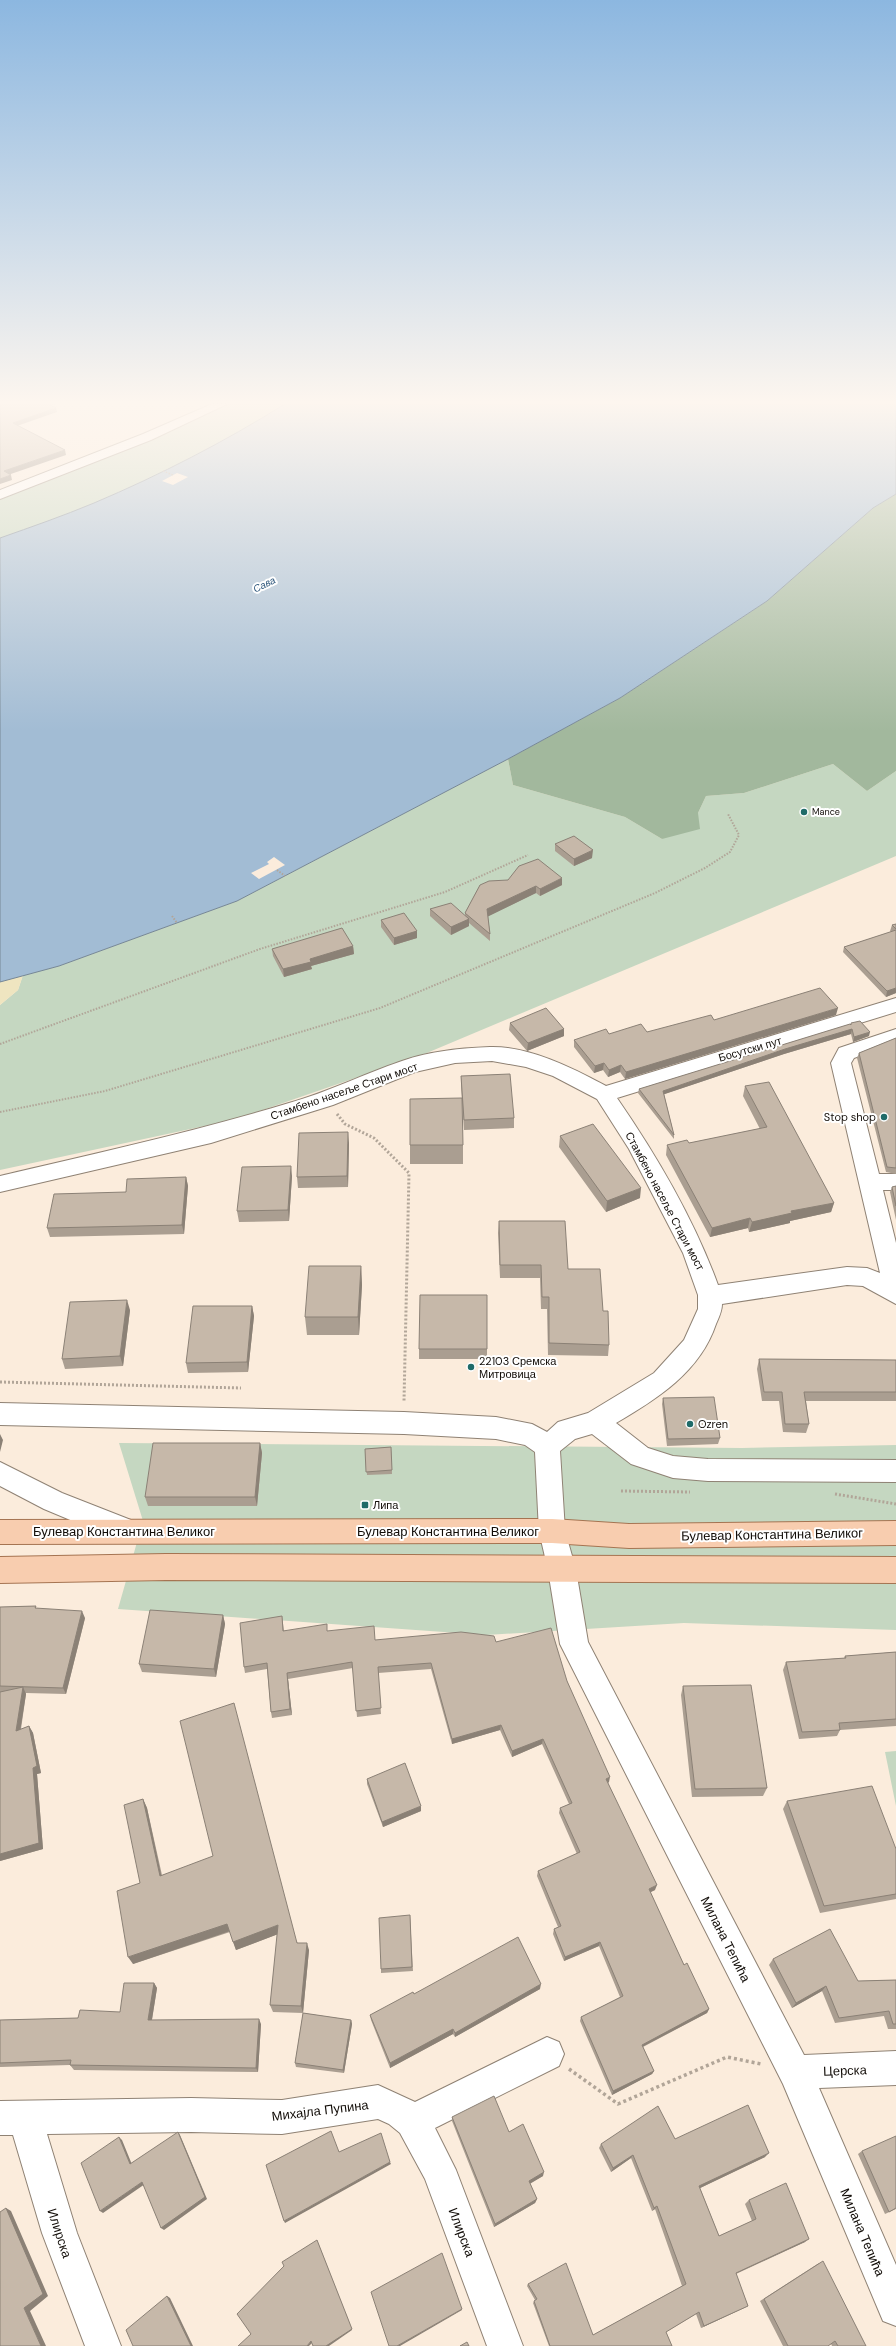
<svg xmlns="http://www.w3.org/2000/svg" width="896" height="2346" viewBox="0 0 896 2346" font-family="'DM Sans',sans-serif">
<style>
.green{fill:#c5d7c1}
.forest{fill:#a2b89d}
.sand{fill:#efe5c0}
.water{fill:#a2bcd4;stroke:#768796}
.pier{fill:#fbecdc}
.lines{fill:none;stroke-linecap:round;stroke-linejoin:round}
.minor-casing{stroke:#8f8274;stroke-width:2}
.major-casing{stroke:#a57452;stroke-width:2}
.path-far3{stroke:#b1a598;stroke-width:1.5;stroke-dasharray:1.5 1.5;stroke-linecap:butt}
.path-far2{stroke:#b1a598;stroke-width:2;stroke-dasharray:1.5 1.5;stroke-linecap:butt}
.path-far1{stroke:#b1a598;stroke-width:3;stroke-dasharray:2 2;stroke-linecap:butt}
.path{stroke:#b1a598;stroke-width:3.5;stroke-dasharray:3 3;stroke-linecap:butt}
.minor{fill:#fff;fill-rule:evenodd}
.major{fill:#f8cdaf;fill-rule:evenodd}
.wall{fill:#aa9e91}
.shaded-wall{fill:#8b8176}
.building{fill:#c6b8a9;stroke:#8b8176}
.poi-dot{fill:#1f6b69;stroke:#fff;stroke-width:1.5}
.labels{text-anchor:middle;stroke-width:4;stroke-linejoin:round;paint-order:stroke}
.far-poi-label{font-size:9px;fill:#110c07;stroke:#fff;text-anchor:start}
.far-water-label{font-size:10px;font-style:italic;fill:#31597d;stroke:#fff}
.street-label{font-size:11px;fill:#110c07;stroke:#fff}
.poi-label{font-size:11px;fill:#110c07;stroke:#fff;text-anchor:start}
.near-street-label{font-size:13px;fill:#110c07;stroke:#fff}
</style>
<rect width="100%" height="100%" fill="#fbecdc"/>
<path class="green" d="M210,404H285C224,442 160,475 94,503C63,516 31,527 0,538V495L190,415Z
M508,759L513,785L625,817L662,839L698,813L706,796L744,793L833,764L867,791L896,771V856L422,1055L237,1119L0,1170V1005L18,990L23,975L59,966L237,901Z
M119,1443L742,1448L896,1445V1630L684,1623L486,1635L118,1609L143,1521Z
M896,1751V1806L885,1752Z"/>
<path class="forest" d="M896,494V771L867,791L833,764L744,793L706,796L698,813L700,829L662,839L625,817L513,785L508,759L620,698L767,601L873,508Z"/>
<path class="sand" d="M23,975L18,990L0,1005V982Z"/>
<path class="water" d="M285,404H896V494L873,508L767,601L620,698L508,759L237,901L59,966L0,982V538C31,527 63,516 94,503C160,475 224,442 285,404Z"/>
<path class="pier" d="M177,473L188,477L173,485L162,481Z
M274,857L285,865L259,879L251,873L269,864L267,862Z"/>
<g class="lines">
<defs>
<path id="minor" d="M212,404H227L151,440L0,499V490L143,434Z
M896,998V1012L617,1098C657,1156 694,1219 718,1285L847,1267L867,1268L880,1273L831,1063L839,1048L896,1029V1043L854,1058L851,1063L879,1174H896V1190H883L896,1243V1304L863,1286L847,1285L722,1304C722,1311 719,1317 716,1324C700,1372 657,1399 616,1423L648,1448L673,1456L708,1459L896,1460V1482L708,1481L673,1478L631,1464L592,1434L575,1439L560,1451L565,1531L576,1570L588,1642L804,2055L896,2051V2085L819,2088L896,2265V2326L883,2321L783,2084L560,1644L548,1570L539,1531L535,1452L525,1445L496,1439L404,1434L0,1425V1403L404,1412L496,1417L532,1424L547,1432L558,1422L588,1413L654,1373L684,1340L698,1309V1295L683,1253L629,1149L597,1099L553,1076L526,1067L492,1061L455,1063L415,1072L333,1105L211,1143L0,1192V1176C97,1153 194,1132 289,1103C328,1092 364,1074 402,1061C430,1051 461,1048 490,1047C529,1046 573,1068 606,1086Z
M0,1462L62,1493L136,1522L140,1531L136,1540L127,1543L118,1540L44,1509L0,1486Z
M547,2037L559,2042L564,2054L559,2066L435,2128L456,2170L523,2346H487L425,2179L400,2133L389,2124L378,2119L282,2134L191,2132L47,2134L77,2233L121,2346H85L42,2233L13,2135H0V2101L191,2098L282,2100L378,2085L415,2102Z"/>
<path id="major" d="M552,1519L629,1524L896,1521V1545L629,1548L552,1543L0,1544V1520Z
M166,1554L896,1557V1583L166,1580L0,1583V1557Z"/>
</defs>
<use href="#minor" class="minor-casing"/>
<use href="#major" class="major-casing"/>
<path class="path-far3" d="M163,471L173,475"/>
<path class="path-far2" d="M277,870L285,876
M172,916L177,923
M0,1044L260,949L445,892L528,855
M0,1112L105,1091L380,1008L655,893L705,868L730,852L739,835L728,814"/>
<path class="path-far1" d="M337,1114L345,1124L374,1138L409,1173L404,1401
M0,1382L241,1388
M621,1491L690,1492
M835,1494L896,1504"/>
<path class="path" d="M569,2069L618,2104L727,2057L761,2064"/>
<use href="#minor" class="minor"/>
<use href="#major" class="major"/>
</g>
<path class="wall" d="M555,844L592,858L574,866L555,851Z
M480,885H562L540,896L536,893L488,916L490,934V941L469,923V926L451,935L430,916V909L465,916V913Z
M381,920L417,931V938L394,945L381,927Z
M896,924V993L886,997L843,952L844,947L891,932L890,931L892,925Z
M353,946L354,954L311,966L312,969L284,977L273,956L272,949Z
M836,1015L625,1079L620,1072L608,1077L603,1070L594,1073L574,1047V1040L609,1034L647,1032L714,1020Z
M510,1023L564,1029V1036L527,1051L509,1030Z
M851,1023L869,1036L853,1042L851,1034L784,1054L664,1094L674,1135V1139L638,1093L639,1089L851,1024Z
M896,1038V1174L886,1172L857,1058L859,1053Z
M461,1076L514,1118V1128L464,1130L461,1086Z
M745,1086L834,1203L831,1212L790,1221V1223L749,1232L748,1228L710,1237L666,1155L667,1145L689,1143L760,1129L743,1096Z
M560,1136L640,1198L606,1212L559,1147Z
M349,1143L348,1187L298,1188L297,1177Z
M410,1145H463V1164H410Z
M292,1176L289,1221L239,1222L237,1211Z
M186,1177L188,1186L184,1234L50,1237L47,1228L126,1192Z
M896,1186V1220L890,1192L892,1187Z
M499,1221L568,1269L603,1311L609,1345L608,1356L548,1355L547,1309H541L540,1278H500L498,1233Z
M361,1266L362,1285L359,1335H307L305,1317Z
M252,1306L254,1316L248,1372L188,1373L186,1363Z
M130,1310L123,1366L65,1369L62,1359Z
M419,1349H487V1359H419Z
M759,1359L896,1360V1401H806L809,1424L806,1433L783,1432L779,1401H762L757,1369Z
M663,1398L720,1438L718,1444L667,1446L662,1404Z
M260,1443L262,1453L257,1506H148L145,1497Z
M391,1447L392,1474L367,1475L365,1449Z
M36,1606V1608L85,1618L66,1694L26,1693V1694L21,1729L29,1726L33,1733L41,1773L37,1774L43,1849L0,1861V1607Z
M223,1615L225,1624L216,1677L142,1672L139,1664Z
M282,1616L284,1631H328L375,1640L496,1642L567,1681L609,1782L608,1783L655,1890L650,1892L684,1965L709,2009L707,2013L643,2047L654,2071L652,2074L612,2095L580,2021L581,2017L620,1997L599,1946L564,1961L553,1934L554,1929L558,1927L537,1876L538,1871L577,1854L559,1813L560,1808L569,1804L542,1744L512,1757L500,1730L452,1744L431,1669L378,1673L381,1714L357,1717L353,1668L288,1679L292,1715L272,1718L271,1712L267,1669L245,1673L244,1667Z
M896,1652V1726L840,1730L837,1736L799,1739L783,1670L786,1662L844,1658L845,1656Z
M683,1686L767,1788L763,1796L692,1797L681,1695Z
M367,1779L421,1811L383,1827L367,1784Z
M143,1799L147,1808L162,1875L298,1943L309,1950L303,2013L351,2020L352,2024L344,2073L296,2067L295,2063L303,2013L273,2012L270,2005L278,1934L236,1950L230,1932L133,1964L140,1883Z
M787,1801L896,1849V1899L820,1913L783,1809Z
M410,1915L413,1971L381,1973V1969Z
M773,1959L858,1981L896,1980V2029H888L884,2016L835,2023L822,1991L792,2008L769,1965Z
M154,1983L157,1988L152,2020L261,2024L258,2072L74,2070L70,2065L0,2067V2020L78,2018L120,2012Z
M540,1989L455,2037L453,2034L390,2068L371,2020L370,2015L414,1994Z
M452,2117L509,2132L543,2176L530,2183L537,2199L535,2203L494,2227L452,2121Z
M675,2139L765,2157L700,2188L719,2236L752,2221L745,2204L749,2200L805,2242L736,2274L748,2306L701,2328L696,2314L666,2332L672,2346H549L533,2303L535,2300L527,2286L528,2284L593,2335L682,2286L655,2209L652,2211L631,2158L611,2172L599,2148L601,2144Z
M862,2151L896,2209L885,2214L858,2154Z
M819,2263L866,2346H832L831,2344L828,2346H783L760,2301Z"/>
<path class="shaded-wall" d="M46,404H55L46,407Z
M56,408L57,412L14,427L13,423Z
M65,450L66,455L5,476L4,471Z
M11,475L12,480L0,484V479Z
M593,850L592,858L574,866V859Z
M562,878V885L540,896V889Z
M536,886V893L487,917V909Z
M469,919V926L451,935V927Z
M417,931V938L394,945V938Z
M353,946L354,954L311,966L312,969L284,977L283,969L310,959Z
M896,988V993L886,997L887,991Z
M838,1008L836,1015L625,1079L626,1072Z
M564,1029V1036L527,1051L528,1043Z
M852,1029L851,1034L784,1054L662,1095L663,1091L785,1049Z
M870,1032L869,1036L853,1042L854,1037Z
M604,1063L603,1070L594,1073L595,1066Z
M621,1065L620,1072L608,1077L609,1070Z
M348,1132L349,1143L348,1187L347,1176Z
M291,1166L292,1176L289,1221L288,1210Z
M186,1177L188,1186L184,1234L182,1225Z
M641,1188L640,1198L606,1212L607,1201Z
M834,1203L831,1212L790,1221V1223L749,1232L752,1222L791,1211Z
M750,1218L748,1228L710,1237L712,1228Z
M361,1266L362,1285L359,1335L358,1317Z
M127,1300L130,1310L123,1366L120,1356Z
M252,1306L254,1316L248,1372L247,1362Z
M0,1434L3,1440L0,1452Z
M260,1443L262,1453L257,1506L255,1497Z
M82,1611L85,1618L66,1694L63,1688Z
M223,1615L225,1624L216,1677L214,1669Z
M287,1673L288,1679L292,1715L290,1709Z
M23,1687L26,1694L19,1738L16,1731Z
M501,1725L500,1730L452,1744V1739Z
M29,1726L33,1733L41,1773L37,1774L43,1849L0,1861V1854Z
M543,1739L542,1744L512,1757V1751Z
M610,1777L609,1782L605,1784L606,1779Z
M143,1799L147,1808L163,1884L160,1876Z
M421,1806V1811L383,1827L382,1822Z
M657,1885L655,1890L647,1894L649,1889Z
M227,1924L230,1931L133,1964L128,1957Z
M278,1925L281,1933L236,1950L233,1942Z
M600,1942L599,1946L564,1961L565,1957Z
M307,1943L309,1950L303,2013L301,2006Z
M154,1983L157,1988L151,2025L148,2020Z
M541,1984L540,1989L455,2037V2033Z
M826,1986L822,1991L792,2008L796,2003Z
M709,2009L707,2013L640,2048L642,2045Z
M259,2019L261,2024L258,2072L256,2068Z
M351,2020L352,2024L344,2073L343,2070Z
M453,2029V2034L390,2068V2063Z
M654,2071L652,2074L612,2095L613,2091Z
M178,2132L180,2135L207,2199L164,2230L161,2228Z
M119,2137L122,2140L133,2167L130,2164Z
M769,2153L765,2157L696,2190L699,2186Z
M633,2155L631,2158L611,2172L613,2168Z
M390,2162L391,2164L285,2223L284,2221Z
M544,2172L543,2176L528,2185L529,2181Z
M142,2182L145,2184L103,2213L100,2211Z
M537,2199L535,2203L494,2227L495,2224Z
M657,2206L655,2209L652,2211L654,2208Z
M6,2208L11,2211L48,2296L30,2311L46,2346H41L24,2308Z
M809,2239L805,2242L732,2275L736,2273Z
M317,2240L352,2330L329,2346H326Z
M167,2296L170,2298L193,2346H191Z
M748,2306L744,2308L701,2328L704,2326Z
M462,2309V2310L400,2346H397Z
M311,2341L313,2342L309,2346H307Z"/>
<path class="building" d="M0,404H48L56,408L13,423L65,450L4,471L11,475L0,479Z
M574,836L593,850L574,859L555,844Z
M538,859L562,878L540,889L536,886L487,909L490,934L465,913L480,885L489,881L508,880L519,866Z
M451,903L469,919L451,927L430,909Z
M404,913L417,931L394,938L381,920Z
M896,924V929L892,925Z
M342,928L353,946L310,959L311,962L283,969L272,949Z
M896,930V988L887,991L844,947Z
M820,988L838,1008L626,1072L621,1065L609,1070L604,1063L595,1066L574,1040L606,1029L609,1034L641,1024L647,1032L711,1015L714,1020Z
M546,1008L564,1029L528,1043L510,1023Z
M860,1021L870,1032L854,1037L852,1029L785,1049L663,1091L674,1135L639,1089L850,1024L851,1025V1023Z
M896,1038V1168L887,1167L859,1053Z
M510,1074L514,1118L464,1120L461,1076Z
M769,1082L834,1203L791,1211L792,1213L752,1222L750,1218L712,1228L667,1145L687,1140L689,1143L767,1127L745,1086Z
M462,1098L463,1145H410V1099Z
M593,1124L641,1188L607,1201L560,1136Z
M348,1132L347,1176L297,1177L299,1133Z
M291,1166L288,1210L237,1211L242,1167Z
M186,1177L182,1225L47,1228L54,1194L126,1192L127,1179Z
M896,1186V1206L892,1187Z
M499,1221H565L568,1269H600L603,1311H608L609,1345L549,1343V1297H542L541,1265H500Z
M309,1266H361L358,1317H305Z
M420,1295H487V1349H419Z
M127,1300L120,1356L62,1359L70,1302Z
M193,1306H252L247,1362L186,1363Z
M759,1359L896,1360V1392H804L809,1424H785L782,1392H764Z
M714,1397L720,1438L668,1439L663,1398Z
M153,1443H260L255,1497H145Z
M391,1447L392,1470L366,1472L365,1449Z
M36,1606L35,1608L82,1611L63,1688L0,1686V1607Z
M150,1610L223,1615L214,1669L139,1664Z
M282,1616L283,1631L327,1624V1631L374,1626L375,1640L461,1632L494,1636L496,1642L551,1628L567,1681L610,1777L606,1779L657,1885L649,1889L684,1965L687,1963L709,2009L642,2045L654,2071L613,2091L581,2017L623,1996L600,1942L565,1957L554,1929L561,1926L538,1871L580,1852L560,1808L572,1803L543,1739L512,1751L501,1725L452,1739L431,1663L378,1667L381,1708L356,1711L352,1662L287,1673L290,1709L271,1712L267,1663L244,1667L240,1623Z
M896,1652V1719L839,1723L840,1730L802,1732L786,1662L846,1658L845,1656Z
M751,1685L767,1788L695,1789L683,1686Z
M23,1687L16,1731L29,1726L37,1766L33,1768L39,1843L0,1854V1692Z
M234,1703L297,1943H307L301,2006L270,2005L278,1925L233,1942L227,1924L128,1957L117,1891L140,1883L124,1805L143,1799L160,1876L213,1856L180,1721Z
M405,1763L421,1806L382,1822L367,1779Z
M872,1786L896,1849V1894L824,1906L787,1801Z
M410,1915L412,1967L381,1969L379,1918Z
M830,1929L858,1981L896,1980V2024H893L889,2011L839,2018L826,1986L796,2003L773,1959Z
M518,1937L541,1984L455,2033L453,2029L390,2063L370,2015L413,1992L414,1994Z
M124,1983H154L148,2020L259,2019L256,2068L70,2065L71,2060L0,2063V2020L78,2018L80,2010L120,2012Z
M303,2013L351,2020L343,2070L295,2063Z
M494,2096L509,2132L523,2124L544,2172L529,2181L537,2199L495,2224L452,2117Z
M748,2105L769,2153L699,2186L719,2236L756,2219L749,2200L786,2183L809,2239L736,2273L748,2306L704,2326L699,2312L666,2332L672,2346H550L534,2301L537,2299L528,2284L566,2263L593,2335L686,2284L657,2206L654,2208L633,2155L613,2168L601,2144L658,2106L675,2139Z
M331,2131L339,2152L381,2133L390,2162L284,2221L266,2165Z
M178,2132L205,2197L161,2228L142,2182L100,2211L81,2163L119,2137L130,2164Z
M896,2136V2208L889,2212L862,2151Z
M6,2208L43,2294L24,2308L41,2346H0V2212Z
M317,2240L352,2329L326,2346H313L311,2341L307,2346H238L251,2334L237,2314L284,2266L282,2262Z
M442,2253L462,2309L397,2346H389L371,2292Z
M823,2261L866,2346H838L835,2341L828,2346H788L764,2299Z
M167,2296L191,2346H133L126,2330Z
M467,2342L469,2346H460Z"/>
<linearGradient id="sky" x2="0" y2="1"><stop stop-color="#8cb7e0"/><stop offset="0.55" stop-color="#fdf6ef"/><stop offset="1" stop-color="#fdf6ef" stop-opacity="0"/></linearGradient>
<rect width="896" height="732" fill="url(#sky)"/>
<g class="poi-dot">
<circle cx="804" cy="812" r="4"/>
<circle cx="884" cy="1117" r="4"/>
<circle cx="471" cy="1367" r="4"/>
<circle cx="690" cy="1424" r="4"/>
<rect x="361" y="1501" width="8" height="8" rx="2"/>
</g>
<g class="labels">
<g class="far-poi-label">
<text x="812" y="815">Mance</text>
</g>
<g class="far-water-label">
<text transform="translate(264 584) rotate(-26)" y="4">Сава</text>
</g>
<g class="street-label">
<text transform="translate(750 1049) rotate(-16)" y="4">Босутски пут</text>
<text transform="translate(344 1091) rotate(-19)" y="4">Стамбено насеље Стари мост</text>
<text transform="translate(665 1201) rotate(62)" y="4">Стамбено насеље Стари мост</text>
</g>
<g class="poi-label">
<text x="876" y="1121" text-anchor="end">Stop shop</text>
<text x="479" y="1365">22103 Сремска<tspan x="479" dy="13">Митровица</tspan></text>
<text x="698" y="1428">Ozren</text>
<text x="373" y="1509">Липа</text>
</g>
<g class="near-street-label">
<text x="124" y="1536">Булевар Константина Великог</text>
<text x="448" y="1536">Булевар Константина Великог</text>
<text transform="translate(772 1534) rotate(-1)" y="5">Булевар Константина Великог</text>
<text transform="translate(726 1939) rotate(63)" y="5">Милана Тепића</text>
<text transform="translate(845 2070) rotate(-2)" y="5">Церска</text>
<text transform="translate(320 2110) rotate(-7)" y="5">Михајла Пупина</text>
<text transform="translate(462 2232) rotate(69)" y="5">Илирска</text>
<text transform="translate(863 2232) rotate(67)" y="5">Милана Тепића</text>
<text transform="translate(60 2233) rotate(72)" y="5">Илирска</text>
</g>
</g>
</svg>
